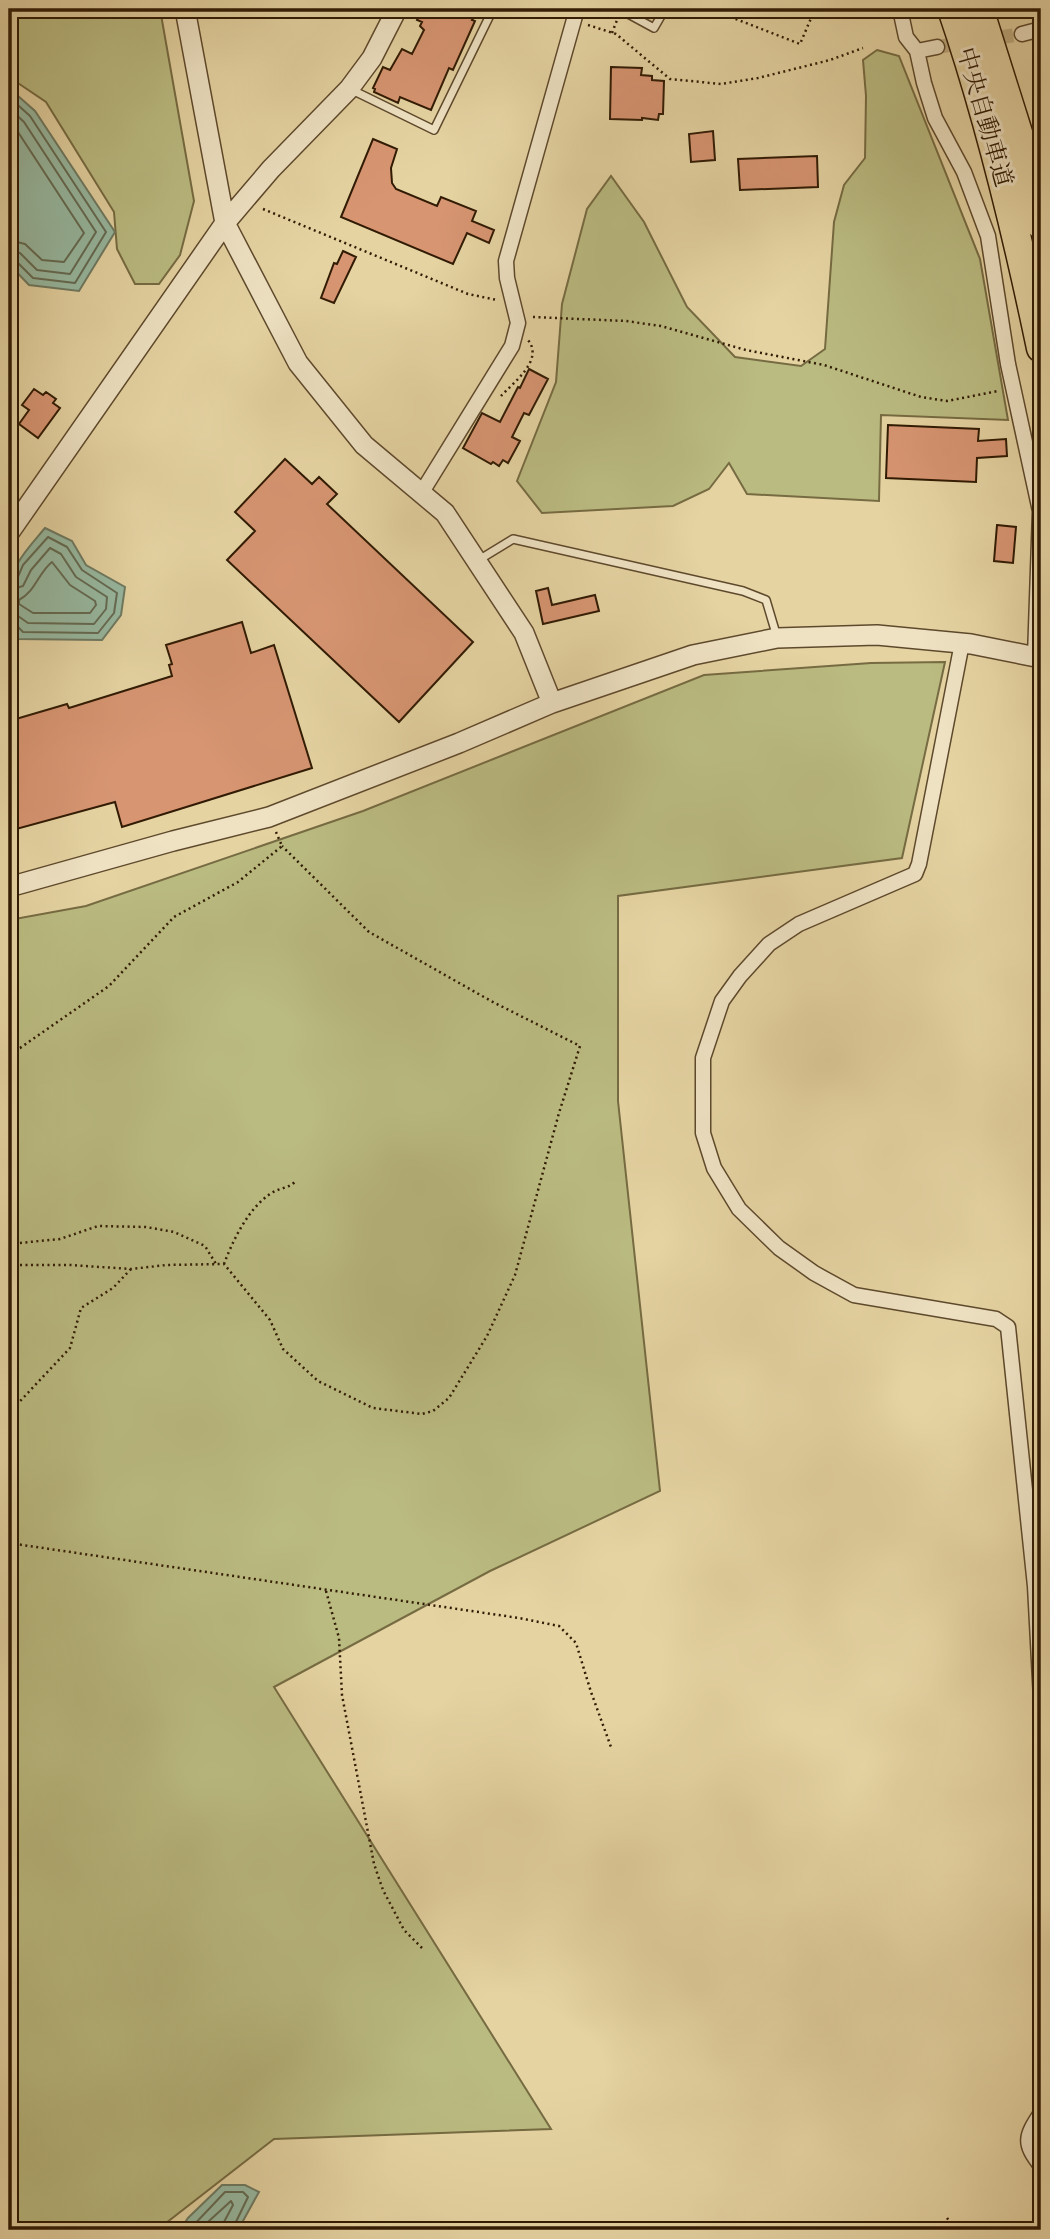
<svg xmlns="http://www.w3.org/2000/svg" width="1050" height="2239" viewBox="0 0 1050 2239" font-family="'Gentium Book Plus','Noto Serif JP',serif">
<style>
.green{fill:#babb81;stroke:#766b42;stroke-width:2}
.water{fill:#97b9a1;stroke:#6e7a62;stroke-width:2}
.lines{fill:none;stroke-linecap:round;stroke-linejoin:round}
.shore{stroke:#646a52;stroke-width:2}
.building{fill:#d79572;stroke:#311b04;stroke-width:2}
.minor-tunnel{stroke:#c1ae82;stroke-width:14;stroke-dasharray:14 7;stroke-linecap:butt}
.service-casing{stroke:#5e492c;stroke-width:10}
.minor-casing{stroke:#5e492c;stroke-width:17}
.tertiary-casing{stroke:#5e492c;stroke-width:22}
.motorway-casing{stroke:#311b04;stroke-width:31}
.path{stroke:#311b04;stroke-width:2.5;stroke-dasharray:2 3.5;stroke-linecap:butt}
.service{stroke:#eee2c3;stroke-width:7}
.minor{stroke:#eee2c3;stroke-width:14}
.tertiary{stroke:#eee2c3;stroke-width:19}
.motorway{stroke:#e5d3a2;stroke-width:28}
.labels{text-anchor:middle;stroke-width:6;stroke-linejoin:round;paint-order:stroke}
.street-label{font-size:24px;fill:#311b04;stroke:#eee2c3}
</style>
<rect width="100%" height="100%" fill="#e5d3a2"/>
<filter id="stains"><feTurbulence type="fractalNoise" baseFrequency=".00286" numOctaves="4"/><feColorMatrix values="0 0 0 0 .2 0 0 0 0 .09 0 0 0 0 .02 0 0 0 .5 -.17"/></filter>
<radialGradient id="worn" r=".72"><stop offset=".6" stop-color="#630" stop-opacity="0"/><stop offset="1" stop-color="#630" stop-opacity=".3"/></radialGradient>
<path class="green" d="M9,9H160L194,201L180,255L159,284H135L117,249L114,212L46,102L9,77Z
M877,50L899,56L980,259L1008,420L881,415L879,501L747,494L729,463L709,489L673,506L542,513L517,481L556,382L562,304L587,209L611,176L644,222L687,307L735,357L801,366L825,349L834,222L844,185L865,158L866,96L863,60Z
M945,662L902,858L618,896V1101L660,1491L490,1571L274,1687L551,2129L274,2139L157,2230H33L9,2220V920L86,906L363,811L704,675L871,663Z"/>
<path class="water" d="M9,88L35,111L115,232L79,291L29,285L9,264Z
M45,528L72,541L86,565L125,587L121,615L102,640L17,639C8,624 9,618 9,601C9,566 24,553 45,528Z
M222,2185H245L259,2192L238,2230H180L188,2218Z"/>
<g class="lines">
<path class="shore" d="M9,97L30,116L106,232L75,283L33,278L16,261L9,259
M9,108L24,122L96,232L70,274L37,270L20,253L9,251
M9,122L16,129L84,233L64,262L42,260L25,244L9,240
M52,562L70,585L95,601L96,605L90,613H33L19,604V600C36,591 38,573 52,562Z
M9,581L17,579L23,565L48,537L67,547L82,570L117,593L114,613L98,633L23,632L15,624L9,623
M9,590L23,586L31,570L50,548L61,554L76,577L107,597L106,609L94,624L28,623L18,616L9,614
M189,2230L225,2192H243L248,2197L232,2230
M199,2230L231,2201L233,2205L224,2222L223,2230"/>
</g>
<path class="building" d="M422,9H463L475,15L472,20L475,21L453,70L449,68L431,110L400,97L398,103L374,92L375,89L373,88L383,67L390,70L402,49L412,54L424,30L420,26L422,22L417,20Z
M611,67L642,68L641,75L652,76V80L664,81L663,114H659L658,120L642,118V120L610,119Z
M713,131L715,160L691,162L689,134Z
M373,139L397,149L391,168L392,183L396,189L437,206L441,197L476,211L472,221L494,230L489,243L467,233L453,264L341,217Z
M817,156L818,187L740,190L738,159Z
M343,251L356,257L334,303L321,298L334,263L337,264Z
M529,369L548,379L529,415L524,413L512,437L520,441L508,463L503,460L499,466L493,462L491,464L463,448L482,413L500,422L518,387L520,388Z
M34,389L43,395L46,392L56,399L53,403L60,408L38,438L19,424L29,410L22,405Z
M888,425L979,429L978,441L1006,439L1007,456L977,458L976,482L886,478Z
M285,459L312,484L319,477L337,494L327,504L473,642L399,722L227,560L255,531L235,512Z
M997,525L1016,527L1013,563L994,561Z
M548,588L552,605L595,595L599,611L543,624L536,591Z
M242,622L251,653L274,645L312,768L122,827L115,802L9,831V721L67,704L69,708L172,676L169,665L172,664L166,645Z"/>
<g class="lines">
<path class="minor-tunnel" d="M937,47L1022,34"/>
<defs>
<path id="service" d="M619,9L654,28L665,9
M350,89L434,130L493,9
M477,561L513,539L743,591L766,600L777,637"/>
<path id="minor" d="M900,9L906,37L917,51L937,47
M1022,34L1041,29
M917,51L924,83L935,118L964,172L988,236L1008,364L1040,511L1035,656
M422,492L512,346L518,323L507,278L506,261L577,9
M962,643L919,864L915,874L799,924L769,944L740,976L722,1001L703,1058V1133L714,1168L739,1209L779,1248L814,1273L854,1295L996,1319L1008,1327L1035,1586L1041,1699
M1041,2113C1025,2137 1023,2143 1041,2166"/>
<path id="tertiary" d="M185,9L225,223L298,363L364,445L445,513L524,633L552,703
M9,533L225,223L271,169L349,89L372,58L397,9
M9,887L173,841L269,817L459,743L552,703L693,655L777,638L877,635L971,644L1041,658"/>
<path id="motorway" d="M952,9C990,120 1017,233 1041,348
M979,9L1019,136L1041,225"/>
</defs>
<use href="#service" class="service-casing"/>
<use href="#minor" class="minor-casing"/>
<use href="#tertiary" class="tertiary-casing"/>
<use href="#motorway" class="motorway-casing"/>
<path class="path" d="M710,9L800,44L815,9
M588,25L616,34L670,79L721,84L758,78L830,60L863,48
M612,33L617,20
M263,209L468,294L497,300
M533,317L626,321L661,326L746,350L824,365L921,397L947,401L998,391
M501,396C514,382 544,360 528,340
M9,1049L20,1048L109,986L174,917L238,882L282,846L276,832
M9,1244L60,1239L98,1226L146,1227L174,1232L205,1246L216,1264
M224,1264C233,1240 248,1209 270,1194C278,1188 287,1189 295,1182
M9,1265H70L131,1269L166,1265L224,1264L270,1320L283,1349L318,1381L373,1408L422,1414L433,1411L449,1398L487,1336L515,1275L559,1113L580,1046L491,1001L369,932L282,846
M9,1413L70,1348L81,1308L113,1288L131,1269
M9,1543L519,1618L559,1626L576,1643L591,1692L611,1747
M326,1591L339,1638L342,1695L374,1864L383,1890L404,1930L423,1949
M947,2218L956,2230"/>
<use href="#service" class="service"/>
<use href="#minor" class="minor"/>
<use href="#tertiary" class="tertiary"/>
<use href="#motorway" class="motorway"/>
</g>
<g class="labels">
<g class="street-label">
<text transform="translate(985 117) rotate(74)" y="8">中央自動車道</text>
</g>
</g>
<rect width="1050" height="2239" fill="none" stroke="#e5d3a2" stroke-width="35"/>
<rect x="10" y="10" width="1029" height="2218" fill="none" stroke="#311b04" stroke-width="3.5"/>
<rect x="18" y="18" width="1015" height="2204" fill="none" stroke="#311b04" stroke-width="2"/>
<rect width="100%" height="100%" filter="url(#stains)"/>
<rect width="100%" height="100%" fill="url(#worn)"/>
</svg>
